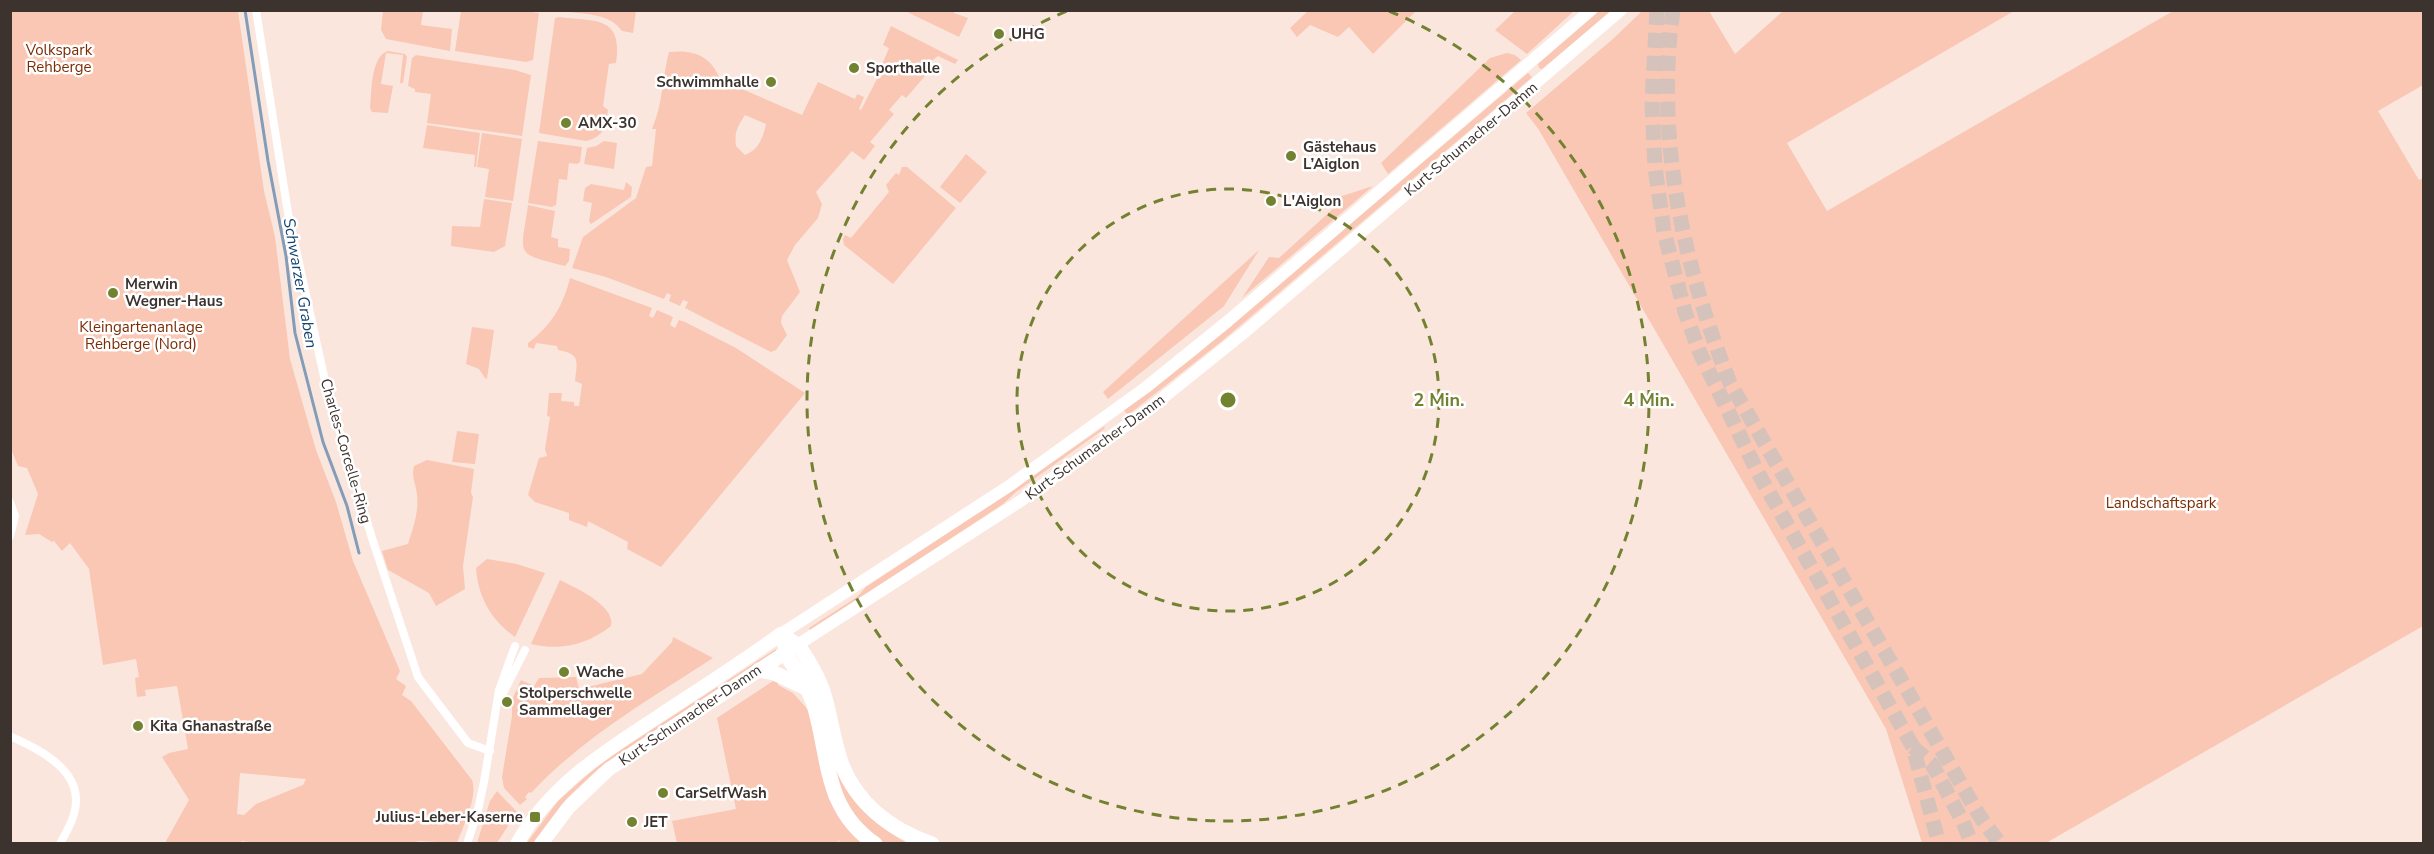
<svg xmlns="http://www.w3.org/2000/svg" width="2434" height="854" viewBox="0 0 2434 854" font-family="'Nunito Sans',sans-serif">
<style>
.green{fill:#f9c7b4;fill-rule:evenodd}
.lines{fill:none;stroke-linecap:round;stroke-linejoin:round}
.stream{stroke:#839cb7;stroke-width:3}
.highway-tunnel{stroke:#d5c2bb;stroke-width:15;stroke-dasharray:15 8;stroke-linecap:butt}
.street{stroke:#fff;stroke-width:8}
.secondary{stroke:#fff;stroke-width:12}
.primary{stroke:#fff;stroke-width:14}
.highway{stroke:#fff;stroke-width:15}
.ring{fill:none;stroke:#738230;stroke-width:3;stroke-dasharray:10 8}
.poi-dot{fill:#738230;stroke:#fff;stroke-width:2}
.labels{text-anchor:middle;stroke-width:5;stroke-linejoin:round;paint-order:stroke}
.poi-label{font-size:15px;font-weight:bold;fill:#3c322e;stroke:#fff;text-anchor:start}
.park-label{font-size:15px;fill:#7c2c05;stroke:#fff}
.street-label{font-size:15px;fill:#3c322e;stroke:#fff}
.water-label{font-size:16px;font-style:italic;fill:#154470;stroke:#fff}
.centre{fill:#738230;stroke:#fff;stroke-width:3}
.ring-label{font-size:18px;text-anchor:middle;font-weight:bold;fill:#738230;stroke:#fff;stroke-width:5;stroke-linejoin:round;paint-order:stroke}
</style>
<rect width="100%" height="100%" fill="#fbe6de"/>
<path class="green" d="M1309,10H1416V11L1373,54L1349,27L1338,37L1310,25L1297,37L1290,28Z
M10,11H238L264,191L275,237L290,359L316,450L336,502L353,561L400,671L396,679L406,686L402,695L411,701L472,780C478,798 463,826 457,843L419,841L410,844H259L242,841L240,844L165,843L189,800L162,757L169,753L188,749L177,686L145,690L146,696L137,697L135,678L139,677L136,659L103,665L89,569L70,543L62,551L54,541L52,542L39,534L25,535L38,494L27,468L18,466L11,449ZM240,773L306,779L303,785L256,804L244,815L237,814Z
M383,11H423L421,25L452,29L450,51L386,39L381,30Z
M525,11L539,13L533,60L526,62L455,51L461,11Z
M559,11H636L633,33L622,31C609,12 580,14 559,11Z
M905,11H954V13L968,18L959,37Z
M1515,11V10L1574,11L1527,54L1495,30Z
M1599,11H1611L1542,69L1539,68L1538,64Z
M1642,11H1709L1735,54L1783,11H2014L1787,143L1827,211L2173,11H2423V85L2378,111L2419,180L2423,178V626L2046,843H1922L1886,729L1539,130L1526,113L1614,38Z
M559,17C596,22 623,15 616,63L609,64L603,106L608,110C606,126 604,137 586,141L539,133L555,18Z
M891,26L958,60L955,64L938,56L918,71L925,76L906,98L902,95L889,110L894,114L870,142L875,146L864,160L852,151L816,192L822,204L818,218L795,245L787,260L800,292L782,316L781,323L787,335L776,350L771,352L685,308L688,302L683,300L680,306L669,301L671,295L667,293L664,299L606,277L572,268L583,237L636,198L646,167L652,166L656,129H652C663,104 662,78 669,52C697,49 714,58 722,85L726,82L802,115L818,82L855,99L857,94L864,97L859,109L861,110L880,73L879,72L889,48L883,45ZM745,115L766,124C763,137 759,150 745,155L736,146C734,132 738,126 745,115Z
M388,51L405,54L407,57L403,83H400L403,55L386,53L381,84L393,86L388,113L372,112L370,108C372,92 370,57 388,51Z
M1507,53L1515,55L1521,60L1388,174L1381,163L1490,58Z
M416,55L515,70L531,75L522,136L427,123L431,94L415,92V89L408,86L412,58Z
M1528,73L1532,77L1530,79L1222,341L1128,415L1124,410L1195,356Z
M427,125L480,133L476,167H474L475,155L423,148Z
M482,133L522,139L513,201L485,197L489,169L477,167Z
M538,141L582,147L580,162L577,164L569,163L567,180L559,179L556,205L552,207L528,203Z
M604,141L617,143L614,169L584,164L587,148L596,146Z
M966,154L987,172L960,203L940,187Z
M902,167H907L956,208L893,284L844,245L843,239L845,235L851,238L889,192L886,185L896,173L899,175Z
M626,182L632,187L631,197L591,224L589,221L592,203L583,201L585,188L591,184L624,190Z
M1373,186L1242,298L1269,257L1279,258L1336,206V198Z
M484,199L512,203L505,246L494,252L451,246L452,226L480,227Z
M528,205L555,211L551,237L558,239V247L570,249L569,261L565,266C513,253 521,256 528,205Z
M1259,250L1224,306L1108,399L1103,392Z
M570,278L652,308L649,316L653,318L657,310L673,317L670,325L675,328L679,320L685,322L736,348L805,393L661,567L627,549L628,542L588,521L587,527L569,520V513L535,502L528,495L539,458L547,456L545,449L550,417L547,416L549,393H562L561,401L574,402V406H579L582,384L575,381C577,361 581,354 558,350L557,346L536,343L534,349L528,347V343C551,326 563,306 570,278Z
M472,327L494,330L487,379L485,378L479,369L466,364Z
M1105,426L1104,429L1016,492L1003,504L810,631L809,628L857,597L866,587L1014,489Z
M457,431L479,434L475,464L452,462Z
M427,460L474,469L471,493L473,497L463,566L465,589L436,606L429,593L388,570L382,551L408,544C413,528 419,512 417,495C416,482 411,479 414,466Z
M487,559L517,564L545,573L515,637C491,620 478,597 476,568Z
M560,580C576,588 616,606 611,626C587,645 560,651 531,644Z
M673,637L713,658C650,699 582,738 531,793L529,792L525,797L527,799L520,805L504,788L502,777L512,716V700L521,680L534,686L539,678L576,677L579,689L642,674L672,642Z
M776,649V651L598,769L567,798L534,843L526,844L558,801L602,762Z
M773,681L778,682V685L793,693L810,712L829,799L844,824L864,843H841L838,840V844L677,843L672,821L736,809L717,718Z
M832,759C850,800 868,821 907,843H886L880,841L871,835L845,805Z
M497,791L517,812L497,843H477L490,801Z"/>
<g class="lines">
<path class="stream" d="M245,10L268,161L286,256L295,333L323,442L347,506L359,553"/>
<path class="highway-tunnel" d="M1657,10L1652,103L1655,167L1664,232L1685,312L1700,353L1757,471L1913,747L1939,844
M1673,10C1655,138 1683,265 1730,383L1979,815L2000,844
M1913,747L1932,764L1963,822L1972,844"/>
<path class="street" d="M256,10L288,213L327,390L372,538L418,677L468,743L490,751
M10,502L15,516L10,536
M499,701L525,650
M10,736C42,751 86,772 74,814C71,825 65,834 60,844
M467,844L478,810L484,782L499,690L515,646"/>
<path class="secondary" d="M1591,10L1228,321L1145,388L1009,486L781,634L785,653L1022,500L1149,409L1246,331L1621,10"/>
<path class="primary" d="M517,844C550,785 604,752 659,716C700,689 741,663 781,634L798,645
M541,844L568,808L609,769L785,653"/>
<path class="highway" d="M798,645C809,661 820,679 825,698C831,720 834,743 842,765C858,805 892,830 932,844
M785,653C795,669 808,686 814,705C830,758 823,808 875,844
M759,670L774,673L806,688"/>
</g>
<g class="ring">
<circle cx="1228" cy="400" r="211"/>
<path d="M1389 11A421 421 0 1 1 1067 11"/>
</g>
<g class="poi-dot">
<circle cx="999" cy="34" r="6"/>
<circle cx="854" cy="68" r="6"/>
<circle cx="771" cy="82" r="6"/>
<circle cx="566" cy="123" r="6"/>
<circle cx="1291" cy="156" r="6"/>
<circle cx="1271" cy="201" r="6"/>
<circle cx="113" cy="293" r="6"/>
<circle cx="564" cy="672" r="6"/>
<circle cx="507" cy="702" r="6"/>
<circle cx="138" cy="726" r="6"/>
<circle cx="663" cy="793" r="6"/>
<rect x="529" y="811" width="12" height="12" rx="3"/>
<circle cx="632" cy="822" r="6"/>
</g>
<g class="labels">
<g class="poi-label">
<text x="1011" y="39">UHG</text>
<text x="866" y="73">Sporthalle</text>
<text x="759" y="87" text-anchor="end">Schwimmhalle</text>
<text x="578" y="128">AMX-30</text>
<text x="1303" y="152">Gästehaus<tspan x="1303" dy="17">L’Aiglon</tspan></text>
<text x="1283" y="206">L'Aiglon</text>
<text x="125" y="289">Merwin<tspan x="125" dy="17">Wegner-Haus</tspan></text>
<text x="576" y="677">Wache</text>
<text x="519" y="698">Stolperschwelle<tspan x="519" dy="17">Sammellager</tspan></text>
<text x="150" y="731">Kita Ghanastraße</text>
<text x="675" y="798">CarSelfWash</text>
<text x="523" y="822" text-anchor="end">Julius-Leber-Kaserne</text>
<text x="644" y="827">JET</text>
</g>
<g class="park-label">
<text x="59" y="55">Volkspark<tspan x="59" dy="17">Rehberge</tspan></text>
<text x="141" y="332">Kleingartenanlage<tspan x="141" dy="17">Rehberge (Nord)</tspan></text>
<text x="2161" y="508">Landschaftspark</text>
</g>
<g class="street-label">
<text transform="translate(1471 139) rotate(-40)" y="5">Kurt-Schumacher-Damm</text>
<text transform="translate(1095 447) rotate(-36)" y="5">Kurt-Schumacher-Damm</text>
<text transform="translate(346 451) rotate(74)" y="5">Charles-Corcelle-Ring</text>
<text transform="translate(690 715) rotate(-34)" y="5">Kurt-Schumacher-Damm</text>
</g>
<g class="water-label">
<text transform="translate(301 283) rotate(80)" y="6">Schwarzer Graben</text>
</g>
</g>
<circle cx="1228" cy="400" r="9" class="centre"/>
<g class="ring-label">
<text x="1439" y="406">2 Min.</text>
<text x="1649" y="406">4 Min.</text>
</g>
<rect width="2434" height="854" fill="none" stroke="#3c322e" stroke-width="24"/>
</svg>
